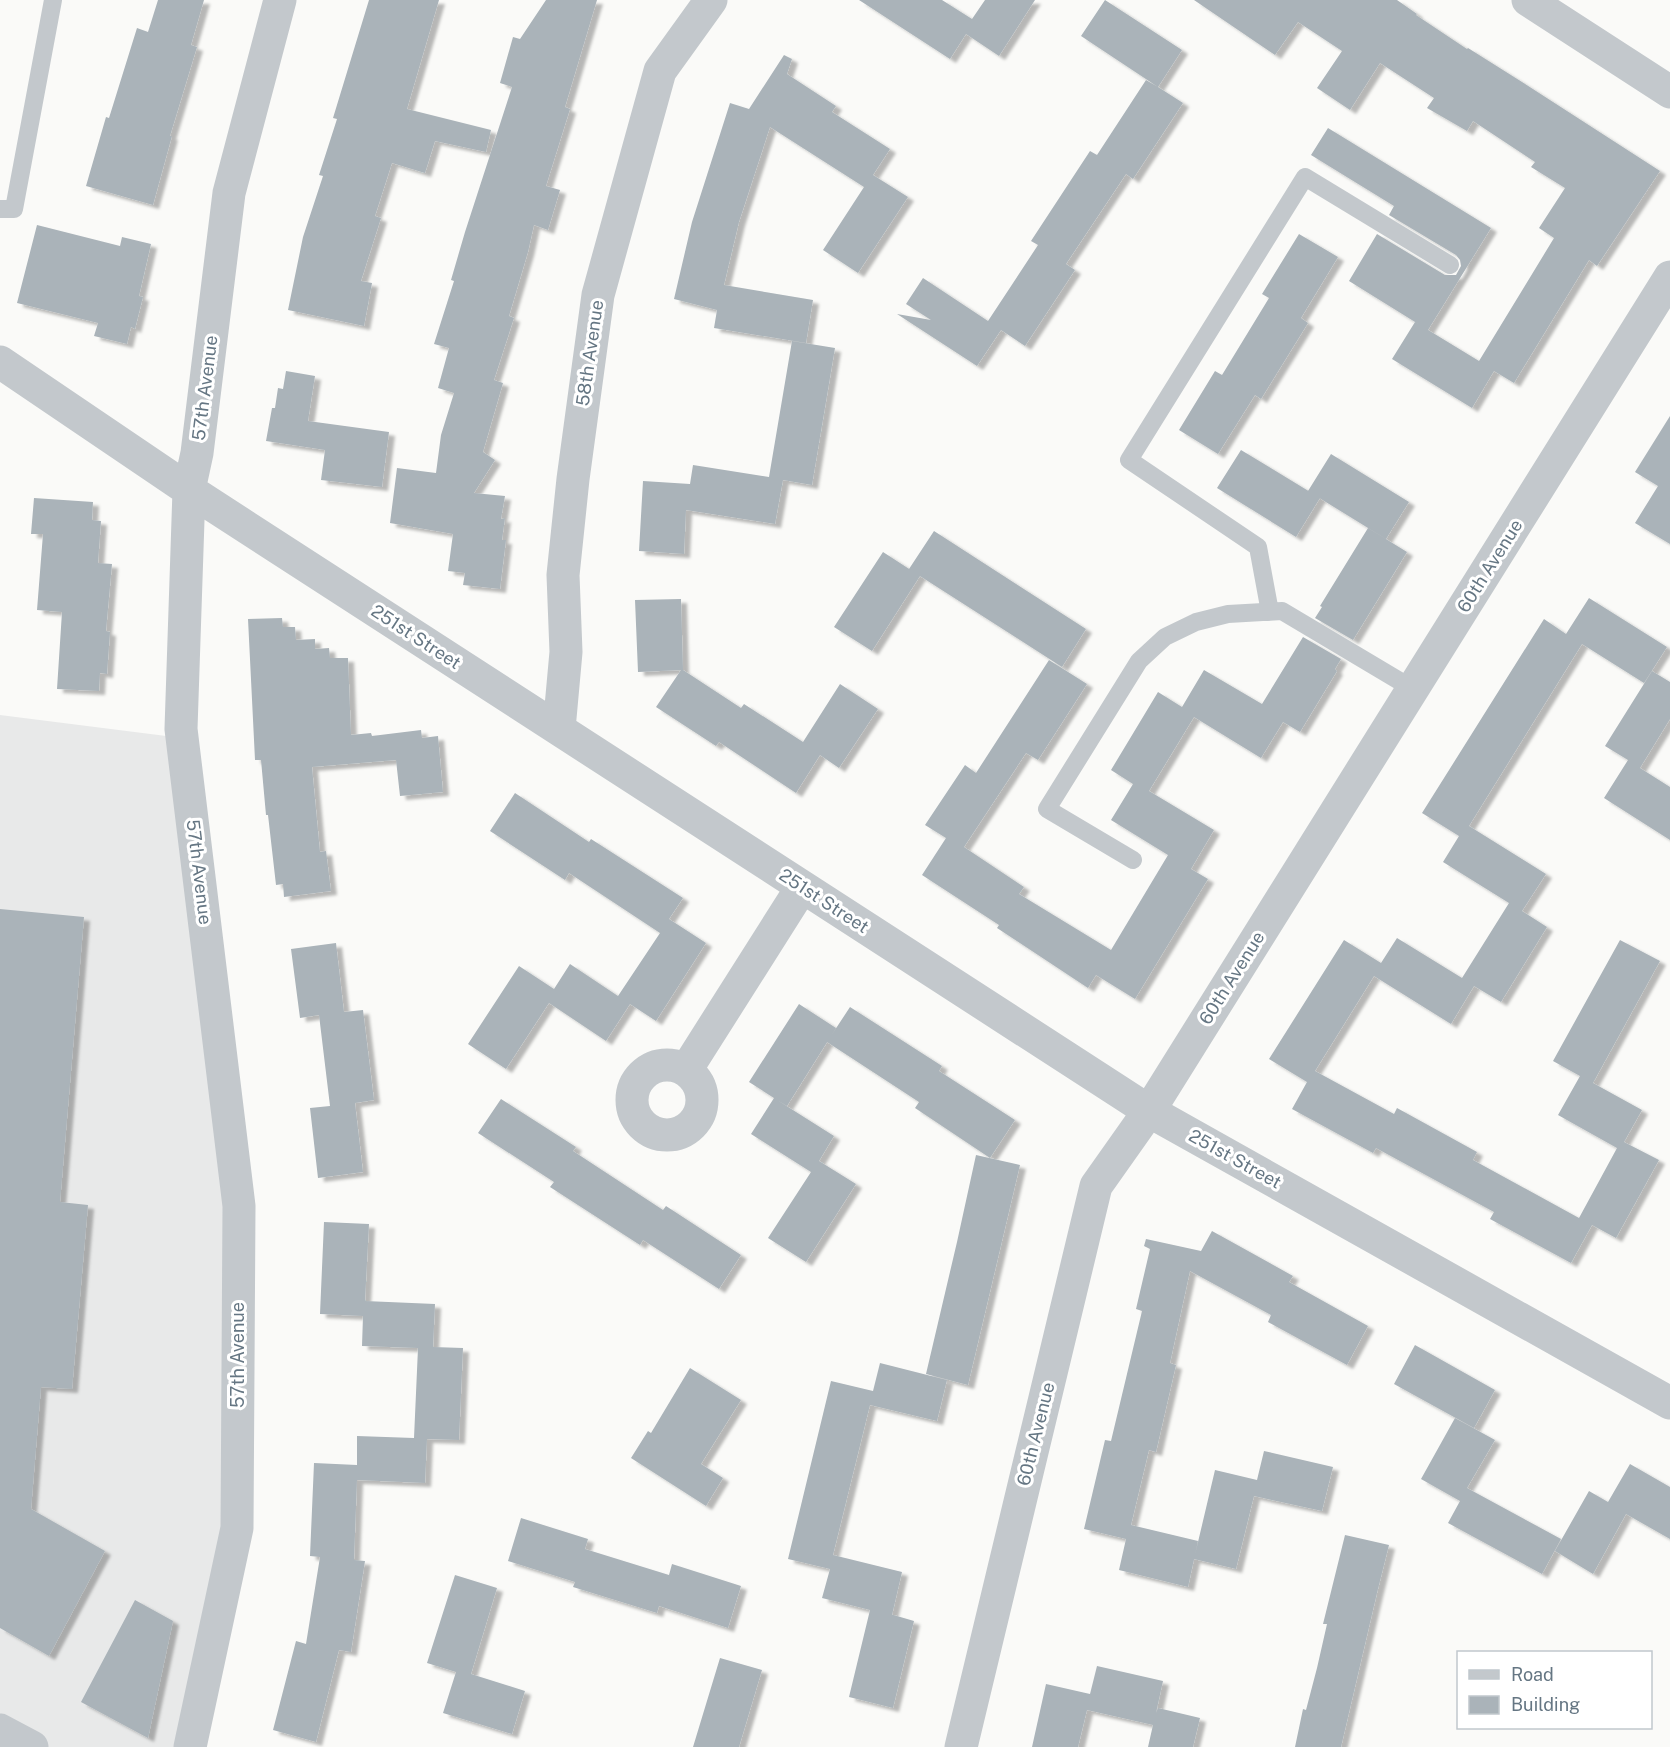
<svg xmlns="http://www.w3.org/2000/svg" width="1670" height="1747" viewBox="0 0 1670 1747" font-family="'Public Sans',sans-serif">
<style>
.built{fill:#e8e9e9}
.building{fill:#aab3b9;filter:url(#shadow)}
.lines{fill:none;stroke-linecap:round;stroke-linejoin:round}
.service{stroke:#c3c8cc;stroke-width:18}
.minor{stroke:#c3c8cc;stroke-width:33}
.tertiary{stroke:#c3c8cc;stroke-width:33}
.labels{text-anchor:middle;stroke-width:6;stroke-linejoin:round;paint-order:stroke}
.street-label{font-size:18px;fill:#657683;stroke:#fff}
</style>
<defs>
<filter id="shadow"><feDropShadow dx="6" dy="4" stdDeviation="1.5" flood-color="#0004"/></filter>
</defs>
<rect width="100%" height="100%" fill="#fafaf8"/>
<path class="built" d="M0,715L182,738L233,1159L243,1505L189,1747H0Z"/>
<path class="building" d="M158,0H204L191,45L197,47L170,136H172L153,205L86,186L106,117L109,118L137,28L148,32Z
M369,0H439L407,109L491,130L486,152L435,141L425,173L392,163L375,216L381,218L361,281L372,283L364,326L288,310L303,237L323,176L319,175L337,119L333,118Z
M546,0H597L565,107L570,109L546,186L560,190L548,230L534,225L528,252L509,316L514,318L494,380L503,383L483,452L495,460L474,493L505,496L501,519L505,518L502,540H506L500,589L463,585L465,573L448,571L453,534L390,523L397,468L436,473L441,435L454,393L438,388L449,348L434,344L454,281L451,280L465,232L512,87L500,83L513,37L520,39Z
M859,0H942L972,19L985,0H1035L999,56L966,34L950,59Z
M1105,0L1182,50L1158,87L1183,103L1133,179L1126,174L1066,264L1075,270L1025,346L1001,330L977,366L897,314L931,320L906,304L923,278L988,321L1038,245L1031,241L1090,151L1097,155L1146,80L1158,87L1081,36Z
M1194,0H1397L1417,14L1416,15L1467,49L1468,48L1522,82L1660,171L1597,266L1589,260L1514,383L1494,371L1472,408L1392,359L1415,322L1479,361L1554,238L1539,228L1565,188L1531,167L1535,162L1473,121L1467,131L1427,108L1434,98L1380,63L1350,110L1317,88L1342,51L1298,22L1275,55Z
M784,55L792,59L787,74L836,106L832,112L890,149L873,175L908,197L858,273L823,250L864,187L770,127L739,222L724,285L813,300L806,343L714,328L717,310L674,299L692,222L730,103L749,109Z
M1328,128L1491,228L1428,330L1349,281L1377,234L1445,275H1456L1461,266L1460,260L1456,255L1389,215L1394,206L1311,155Z
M37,225L120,246L122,237L151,244L139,296L143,297L135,329L131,327L127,344L94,336L98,323L17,303Z
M1299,234L1338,257L1301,318L1308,323L1261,399L1255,395L1218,454L1179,430L1215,371L1222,375L1269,298L1262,294Z
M792,341L835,348L812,485L783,480L775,524L686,510L684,554L639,551L643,481L690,484L693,465L769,477Z
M286,371L315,376L308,421L389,432L382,487L321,480L325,450L266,441L272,408H275L278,388L283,389Z
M1670,416V544L1635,523L1658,486L1635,472Z
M1241,450L1320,498L1296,537L1217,488Z
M1331,454L1409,502L1386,539L1308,491Z
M34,498L93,502L92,520L101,521L98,563L112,564L106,631L110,632L107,674L100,673L99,691L57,689L62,612L37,610L43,534H31Z
M1368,528L1407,552L1353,640L1315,618L1322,607L1320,606Z
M934,531L1086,629L1062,667L909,569Z
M883,552L920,576L872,651L834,627Z
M1589,598L1667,647L1644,683L1582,644L1469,826L1546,874L1522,911L1547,927L1501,1002L1474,986L1451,1024L1374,976L1315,1071L1394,1114L1397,1108L1477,1152L1473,1160L1579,1218L1617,1148L1558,1115L1580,1076L1553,1061L1620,940L1660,961L1593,1083L1642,1110L1624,1142L1659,1160L1616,1238L1592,1225L1571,1263L1490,1219L1494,1212L1376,1148L1373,1153L1292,1109L1307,1082L1269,1059L1344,940L1381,963L1397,938L1462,978L1509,903L1443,862L1459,836L1422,813L1544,619L1566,634Z
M681,599L683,670L741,708L744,704L803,742L840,684L878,709L839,768L820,755L796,793L719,742L716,746L656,707L681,670L638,672L635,600Z
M282,618L283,627H295L296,640L315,639V649L329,648L330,658H348L351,735L371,733L372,736L421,730L422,738L438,736L443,792L400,796L396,760L312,767L320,852L326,851L331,891L284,897L283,884L276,885L268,815H266L261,760H255L248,619Z
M1303,637L1341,659L1335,669L1337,671L1300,732L1283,722L1261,758L1194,717L1149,791L1214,830L1191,869L1208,879L1135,999L1096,975L1088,988L997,928L999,925L922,875L946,838L925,825L965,765L976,773L1049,660L1087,684L1038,760L1026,753L964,847L1024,887L1019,894L1111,950L1168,855L1111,820L1133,784L1111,770L1158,692L1182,707L1204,670L1262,704Z
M1652,671L1670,682V719L1640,768L1670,787V840L1604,798L1628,760L1605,746Z
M515,793L589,842L591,839L683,898L669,919L706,943L656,1021L630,1004L606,1041L549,1003L506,1069L468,1044L519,966L554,989L570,964L618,996L660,933L569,873L565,880L490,831Z
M0,909L84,917L60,1202L88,1205L72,1389L41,1387L31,1509L105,1551L49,1656L0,1628Z
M336,943L344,1012L363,1010L374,1100L355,1103L363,1172L318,1178L310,1108L330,1106L319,1015L300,1018L291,949Z
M799,1004L836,1028L787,1106L777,1100L834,1136L819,1161L856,1184L806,1262L768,1238L811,1172L751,1134L774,1098L749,1082Z
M850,1007L942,1066L939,1071L1015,1120L990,1158L915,1108L919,1102L827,1042Z
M501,1099L576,1147L573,1151L663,1210L666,1206L741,1255L719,1289L643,1240L640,1245L550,1187L554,1182L478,1133Z
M976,1155L1020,1165L968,1385L926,1374L957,1242Z
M324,1222L369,1224L365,1301L435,1304L433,1347L463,1348L459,1440L427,1439L425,1483L357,1480L354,1560L365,1561L351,1652L339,1650L316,1742L273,1730L296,1641L306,1644L320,1557L310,1556L314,1463L357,1465V1436L414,1438L418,1348L362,1346L363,1316L320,1314Z
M1212,1231L1293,1276L1289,1282L1368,1326L1347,1365L1268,1322L1271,1315L1190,1271L1170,1363L1176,1365L1156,1452L1149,1450L1131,1525L1198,1541L1188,1587L1119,1570L1126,1539L1084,1529L1105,1440L1111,1441L1142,1311L1136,1309L1150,1249L1144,1246L1146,1239L1201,1251Z
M1415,1345L1495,1390L1474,1428L1394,1384Z
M880,1363L947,1380L937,1421L870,1405L833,1555L902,1572L892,1615L890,1614L914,1621L893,1708L849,1697L870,1610L822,1598L830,1569L788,1559L831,1381L873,1391Z
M690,1368L741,1400L701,1464L723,1478L706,1506L631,1458L648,1431L651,1433Z
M1455,1418L1495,1440L1467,1488L1561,1539L1542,1574L1448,1523L1460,1501L1421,1479Z
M1264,1451L1333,1467L1322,1511L1254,1496L1236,1569L1194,1559L1215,1470L1257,1480Z
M1630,1464L1670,1487V1539L1626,1514L1593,1574L1555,1551L1589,1491L1608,1502Z
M521,1518L588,1539L585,1549L669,1575L672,1564L741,1586L728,1628L659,1606L657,1613L573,1587L575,1582L508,1561Z
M1345,1535L1389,1545L1377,1593L1341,1747H1295L1303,1709L1306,1710L1317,1668L1327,1624H1323Z
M455,1575L497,1588L471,1674L525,1691L512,1734L443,1713L456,1672L427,1663Z
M135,1600L173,1621L148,1738L81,1702Z
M720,1658L762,1670L739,1747H693Z
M1097,1666L1163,1681L1156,1713L1158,1708L1200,1718L1193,1747H1148L1153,1725L1087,1710L1078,1747H1032L1046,1684L1090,1694Z"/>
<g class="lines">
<path class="service" d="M0,209H14L53,0
M1270,612L1258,547L1129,460L1305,177L1450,265
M1133,860L1047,809L1139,661L1165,637L1196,622L1228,614L1282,611L1413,689"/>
<path class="minor" d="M1528,0L1670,92
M0,362L189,490L1149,1111L1670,1403
M559,729L566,652L563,575L573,479L598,295L660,71L711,0
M632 1100a35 35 0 1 1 70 0a35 35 0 1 1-70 0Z
M686,1070L802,887
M190,1747L237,1528L239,1206L181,729L189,490L197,453L229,193L280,0
M961,1747L1096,1186L1149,1111L1670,277"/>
<path class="tertiary" d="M0,1730L32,1747"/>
</g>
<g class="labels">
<g class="street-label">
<text transform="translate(590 353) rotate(-82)" y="6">58th Avenue</text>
<text transform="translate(205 388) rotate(-83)" y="6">57th Avenue</text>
<text transform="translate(1490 566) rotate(-58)" y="6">60th Avenue</text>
<text transform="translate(416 637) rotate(33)" y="6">251st Street</text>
<text transform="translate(199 872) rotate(83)" y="6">57th Avenue</text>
<text transform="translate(824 901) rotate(33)" y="6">251st Street</text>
<text transform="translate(1232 978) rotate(-58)" y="6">60th Avenue</text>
<text transform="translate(1235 1159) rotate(29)" y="6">251st Street</text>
<text transform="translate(238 1355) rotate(-90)" y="6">57th Avenue</text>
<text transform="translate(1036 1434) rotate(-76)" y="6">60th Avenue</text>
</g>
</g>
<rect x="1457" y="1651" width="195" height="78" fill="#ffffff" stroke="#c1c8cd" stroke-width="1.5"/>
<rect x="1469" y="1670" width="30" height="9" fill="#c3c8cc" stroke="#c1c8cd" stroke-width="1.5"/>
<text x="1511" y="1681" font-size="18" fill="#657683">Road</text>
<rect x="1469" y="1696" width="30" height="18" fill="#aab3b9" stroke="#c1c8cd" stroke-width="1.5"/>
<text x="1511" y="1711" font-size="18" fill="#657683">Building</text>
</svg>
